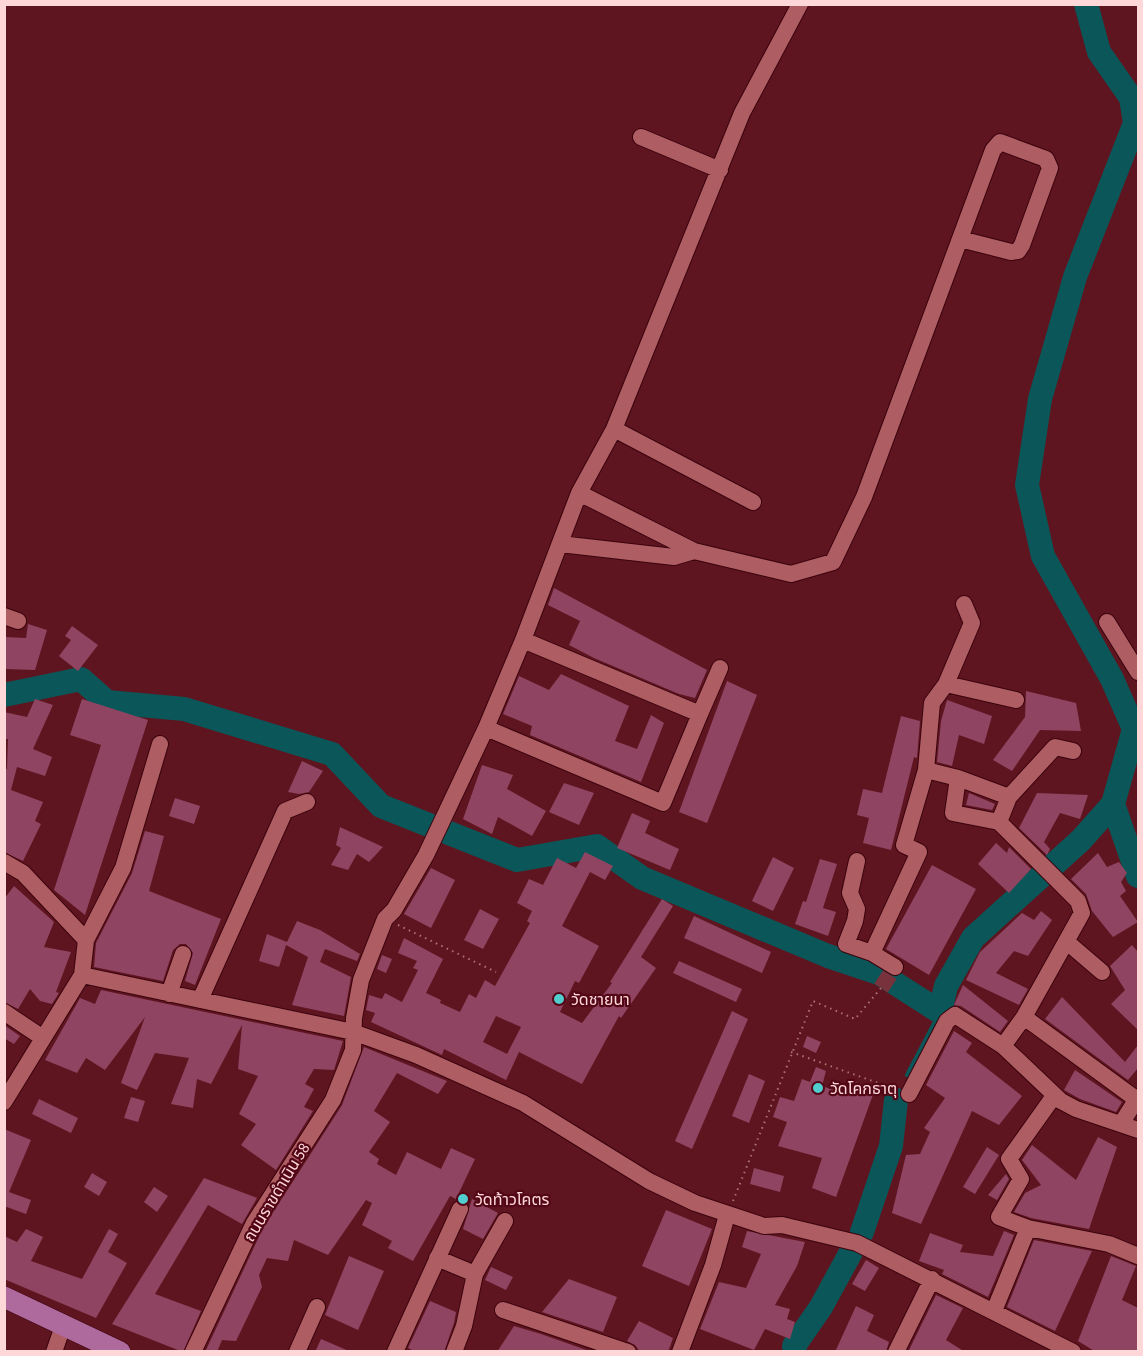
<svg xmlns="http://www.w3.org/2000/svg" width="1143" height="1356" viewBox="0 0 1143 1356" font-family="'Source Sans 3','Noto Sans Thai',sans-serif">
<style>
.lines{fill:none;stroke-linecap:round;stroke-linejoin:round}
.stream{stroke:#0b5658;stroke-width:4}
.river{stroke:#0b5658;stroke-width:24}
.building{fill:#8f4461;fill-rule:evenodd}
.minor-tunnel{stroke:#77323c;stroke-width:16;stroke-dasharray:16 8;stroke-linecap:butt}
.minor-casing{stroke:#3a030d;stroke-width:18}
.major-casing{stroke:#3a030d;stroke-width:22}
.path{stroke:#ac7379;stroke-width:2;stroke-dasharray:1.5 4.5;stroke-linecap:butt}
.minor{stroke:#ae5d62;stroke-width:16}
.major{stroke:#af6a9d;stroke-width:21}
.poi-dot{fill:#52cdcf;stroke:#530716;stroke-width:2}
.labels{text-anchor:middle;stroke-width:4.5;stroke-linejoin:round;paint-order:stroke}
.poi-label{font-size:16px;fill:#fed8d9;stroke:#530716;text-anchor:start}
.street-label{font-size:16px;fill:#fed8d9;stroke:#530716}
</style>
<rect width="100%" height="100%" fill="#5f1520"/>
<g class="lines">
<path class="stream" d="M907,1075L940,1012"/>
<path class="river" d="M4,695L81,679L107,702L184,709L332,754L381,806L517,860L597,846L642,878L828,956L879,973L940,1012L946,986L973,938L1081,840L1113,804L1134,729L1112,679L1043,556L1027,485L1040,399L1075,277L1135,123L1131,98L1099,52L1086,4
M1113,804L1138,876
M862,1232L891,1146L896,1100
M795,1352L794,1346L821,1307L851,1252"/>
</g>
<path class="building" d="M554,588L707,670L695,698L679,694L594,658L569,645L580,621L548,605Z
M28,624L47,630L35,670L4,669V637L26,638Z
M72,626L98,645L78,671L59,656L71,640L65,636Z
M561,674L629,706L615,741L637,749L651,715L664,723L641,782L530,735L532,726L503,714L519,676L549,690Z
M727,681L757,695L707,823L679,812Z
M1026,691L1076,703L1081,731L1040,730L1012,771L993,760L1025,717Z
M35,699L53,705L33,749L52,757L45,776L17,767L11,790L43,802L35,821L41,824L23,861L4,852V768L7,769L8,739H4V712L27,717Z
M82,699L148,720L85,915L54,890L101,745L70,735Z
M947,700L992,716L984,744L959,735L952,766L937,762L941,721Z
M901,716L920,721L917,758L914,757L891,850L863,843L869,818L857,815L863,789L882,793Z
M302,761L323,771L309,792L299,794L288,792Z
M482,765L513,775L507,789L546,811L532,836L498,817L492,834L463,819Z
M564,783L594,793L579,825L549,812Z
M969,793L995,804L992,810L966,805Z
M1037,793L1088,795L1080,819L1060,813L1044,842L1050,849L1047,855L1019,828Z
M175,798L200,806L194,824L169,816Z
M632,813L650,821L645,833L679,849L670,870L617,848Z
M340,827L383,847L369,862L357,854L348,870L331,865L341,848L336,845Z
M145,831L164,836L149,891L221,919L195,985L185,981L193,953L186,944H180L173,950L163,981L94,967L96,943L132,873Z
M996,843L1007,853L1009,847L1031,869L1009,893L978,864Z
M585,852L613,866L605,880L590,872L562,926L599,946L579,983L575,981L560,1012L582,1023L612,983L610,982L662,899L673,906L641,957L656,968L621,1018L619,1016L582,1084L519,1052L506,1080L444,1049L442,1055L371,1022L375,1013L366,1010L369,995L382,999L385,993L402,1002L418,970L413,968L417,961L398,953L404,938L443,959L426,993L441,1000L440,1003L460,1012L469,994L476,998L485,980L495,986L530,923L527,921L532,911L517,903L529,879L543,885L557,858L576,868ZM496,1016L521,1027L507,1054L483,1042Z
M1098,853L1107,867L1119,862L1127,873L1121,882L1126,891L1120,896L1138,922L1113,937L1092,911L1086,894L1071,879Z
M773,857L794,868L773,911L752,901Z
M820,859L837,864L823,908L836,912L828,936L795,924L803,901L806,902Z
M932,865L976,889L929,975L886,949Z
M431,868L455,880L431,928L404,914Z
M14,886L54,922L44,947L71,952L56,992L59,993L52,1004L40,1001L30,989L18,1009L4,1002V899Z
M480,909L499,919L483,949L464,940Z
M1041,911L1052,920L1028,956L1014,951L996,973L1028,989L1019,1005L966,980L980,952L1022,913L1034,920Z
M694,916L771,952L762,973L684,938Z
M297,921L320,930L360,954L357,961L325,949L320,962L351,977L344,1016L292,1005L308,957L286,945L279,967L259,961L267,934L287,942Z
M1132,945L1138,952V1030L1111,1004L1125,990L1110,966Z
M382,955L392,959L386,973L377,969Z
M679,961L742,989L736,1002L673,973Z
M963,985L1008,1021L1000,1032L961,1006L954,1005Z
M101,990L343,1041L334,1070L314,1069L305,1084L314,1089L304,1107L313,1111L276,1170L241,1145L256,1124L239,1114L258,1076L238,1069L242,1025L211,1084L197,1079L193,1108L171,1104L189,1058L155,1053L137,1090L121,1083L145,1017L105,1070L86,1058L77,1073L45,1060L80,998L95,1004Z
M1062,997L1125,1062L1138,1045V1068L1128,1080L1045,1019Z
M732,1011L748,1019L692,1149L675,1141Z
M4,1025L20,1036L14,1044L4,1038Z
M954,1031L972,1043L966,1052L1022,1096L999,1125L972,1111L921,1224L892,1213L906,1155L920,1154L930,1132L924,1128L945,1098L926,1085Z
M807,1036L821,1042L816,1053L803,1047Z
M364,1047L447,1081L438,1094L397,1073L374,1111L390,1122L369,1152L379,1159L377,1164L396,1175L407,1152L441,1169L451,1148L475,1159L456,1199L450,1196L413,1261L388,1248L392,1241L362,1225L372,1203L366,1200L328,1255L294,1240L288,1261L267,1258L259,1275L262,1287L236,1341L222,1340L217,1352H205L263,1228L342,1105Z
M816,1067L826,1071L822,1086L850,1096L855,1082L875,1089L836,1197L812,1188L822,1158L778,1146L787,1122L773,1117L780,1097L794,1101L802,1079L810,1082Z
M1075,1070L1122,1102L1116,1112L1080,1099L1064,1090Z
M749,1074L765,1081L749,1123L732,1116Z
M131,1097L145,1101L138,1122L124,1118Z
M39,1099L78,1118L71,1133L32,1114Z
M4,1129L31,1140L9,1192L31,1200L26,1214L4,1206Z
M1098,1137L1117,1147L1089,1229L1031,1218L1014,1212L1025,1193L1041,1185L1022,1160L1032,1145L1076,1180Z
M987,1147L999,1155L975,1194L963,1187Z
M754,1168L784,1176L780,1192L750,1184Z
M92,1173L107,1182L99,1196L84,1187Z
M1006,1174L1009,1179L997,1200L988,1195Z
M204,1178L257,1198L242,1224L208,1205L155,1294L201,1311L183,1352L112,1324Z
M154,1187L168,1196L157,1212L144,1202Z
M472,1199L498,1213L483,1239L463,1229Z
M666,1210L712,1229L689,1286L642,1266Z
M26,1229L43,1237L31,1261L82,1279L109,1229L118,1234L108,1252L127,1263L96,1318L4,1279V1236L17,1242Z
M747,1231L805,1242L797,1266L775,1305L790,1309L787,1319L795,1322L790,1339L765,1329L754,1350L700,1329L719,1282L746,1288L761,1254L742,1247Z
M1004,1231L1014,1235L988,1297L942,1274L944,1270L919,1261L930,1233L963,1245L960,1252L993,1256Z
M1034,1240L1092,1251L1055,1331L1007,1307Z
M349,1256L384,1271L358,1330L325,1315Z
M1111,1256L1136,1266L1122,1300L1138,1308V1352H1096L1078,1341Z
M866,1260L879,1268L865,1291L852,1284Z
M491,1267L513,1277L506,1290L485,1280Z
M569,1279L617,1297L603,1332L542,1312Z
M936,1295L963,1308L946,1340L965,1352H908Z
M430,1301L456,1312L454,1323L444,1352H416L408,1348Z
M856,1306L874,1315L867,1331L889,1342L886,1352H835Z
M639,1321L673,1338L668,1352H640L635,1345L627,1341Z
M514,1326L541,1334L592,1352H497Z
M321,1339L349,1351V1352H315Z"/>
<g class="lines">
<path class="minor-tunnel" d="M881,988L895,967"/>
<defs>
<path id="minor" d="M641,137L720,170
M614,429L753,502
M579,493L694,551L791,574L833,562L864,497L993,150L1000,142L1046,159L1050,168L1022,245L1018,251L1011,252L960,239
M560,544L674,557L694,551
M4,616L18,621
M1107,622L1138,672
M946,684L1016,700
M700,714L720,668
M486,728L663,803L700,714L523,640
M926,770L932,703L946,684L972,623L964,604
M1009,797L1055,747L1073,751
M999,822L1078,901L1082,913L1024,1017L1003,1046L1061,1101L1076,1109L1138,1130
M857,861L850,893L857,909L855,921L846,944L872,953
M4,862L23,873L86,940
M1067,942L1102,972
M895,967L872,953L919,852L904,845L926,770L958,778L953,813L999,822L1009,797L958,778
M82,975L353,1032L416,1055L523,1103L649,1181L695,1203L764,1226L782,1225L857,1243L1073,1352
M169,994L183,954
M200,1000L285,811L307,802
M4,1012L43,1038
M1024,1017L1136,1099
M909,1094L947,1021L955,1015L1003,1046
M4,1102L82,975L86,940L123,868L160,744
M1121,1124L1138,1097
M1028,1228L999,1217L1021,1179L1009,1159L1054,1096
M437,1258L475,1274
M503,1310L628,1352
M994,1311L1028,1228L1109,1244L1138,1256
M54,1352L63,1326
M193,1352L254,1223L333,1100L353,1050L354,1018L361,980L385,919L394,910L426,855L486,728L523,640L579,493L614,429L742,113L800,4
M297,1352L317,1307
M395,1352L460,1209
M454,1352L464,1326L475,1274L505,1221
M680,1352L713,1265L727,1215
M896,1352L932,1279"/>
<path id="major" d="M4,1297L120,1352"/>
</defs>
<use href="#minor" class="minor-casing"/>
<use href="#major" class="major-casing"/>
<path class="path" d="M398,925L496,972
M791,1052L895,1089
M733,1201L813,1001L855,1019L881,988"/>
<use href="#minor" class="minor"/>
<use href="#major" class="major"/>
</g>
<g class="poi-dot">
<circle cx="559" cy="999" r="6"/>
<circle cx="818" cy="1088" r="6"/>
<circle cx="463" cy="1199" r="6"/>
</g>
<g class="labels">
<g class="poi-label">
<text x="571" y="1005">วัดชายนา</text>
<text x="830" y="1094">วัดโคกธาตุ</text>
<text x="475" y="1205">วัดท้าวโคตร</text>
</g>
<g class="street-label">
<text transform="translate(276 1192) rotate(-59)" y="6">ถนนราขดำเนิน 58</text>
</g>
</g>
<rect width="1143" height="1356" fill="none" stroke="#fed8d9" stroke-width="12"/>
</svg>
